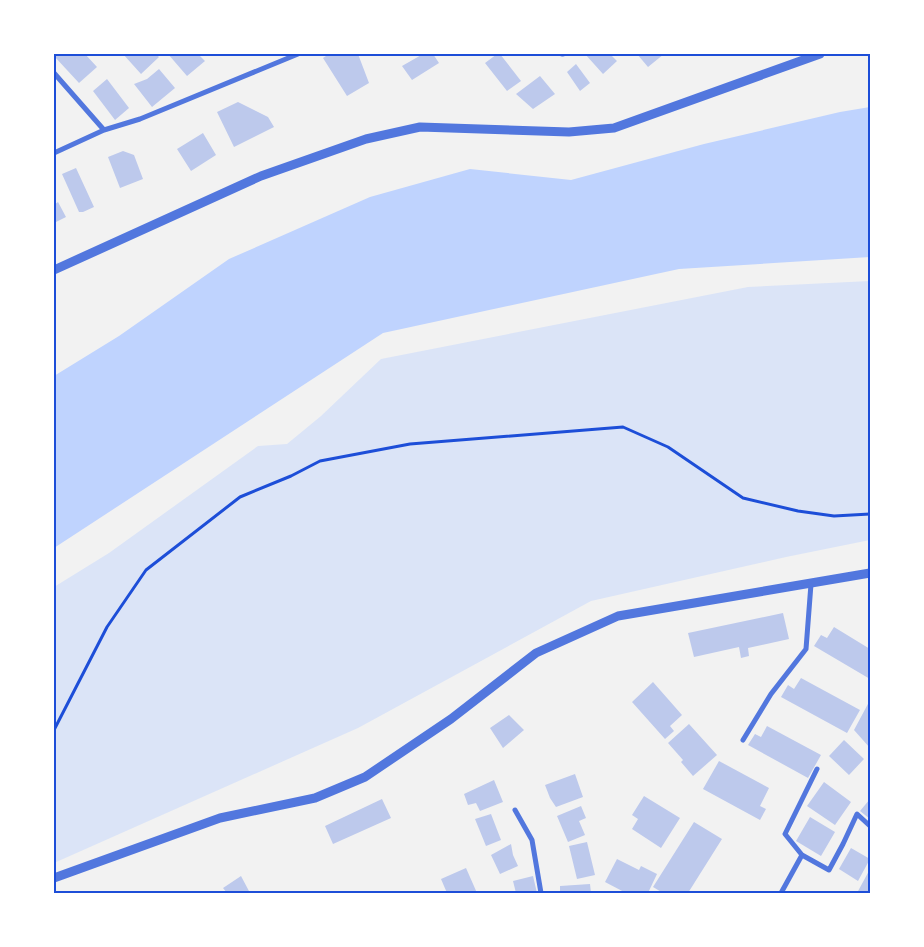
<svg xmlns="http://www.w3.org/2000/svg" width="924" height="947" viewBox="0 0 924 947" font-family="'Archivo Narrow',sans-serif">
<style>
.green{fill:#dbe4f7}
.water{fill:#bfd3fe}
.building{fill:#bdc9ec}
.lines{fill:none;stroke-linecap:round;stroke-linejoin:round}
.path{stroke:#1d4ed8;stroke-width:3}
.minor{stroke:#5277de;stroke-width:5}
.tertiary{stroke:#5277de;stroke-width:9}
.neatline{fill:none;stroke:#1d4ed8;stroke-width:2}
</style>
<rect width="100%" height="100%" fill="#f2f2f2"/>
<path class="green" d="M870,281V540L786,557L591,601L358,728L54,863V587L109,553L258,446L287,444L321,416L381,359L748,287Z"/>
<path class="water" d="M870,107V257L679,269L383,333L54,548V376L119,336L229,259L370,197L470,169L571,180L704,144L840,112Z"/>
<path class="building" d="M54,54H85L97,67L79,83L54,56Z
M123,54H156L159,57L141,74Z
M168,54H198L205,61L187,76Z
M329,54H358L369,83L347,96L323,58Z
M423,54H433L439,63L412,80L402,66Z
M497,54H500L521,81L507,91L485,63Z
M585,54H610L617,61L603,74Z
M637,54H664L648,67Z
M576,64L590,83L580,91L567,72Z
M159,69L175,88L152,107L134,84L147,79Z
M540,76L555,94L533,109L516,94Z
M107,79L129,108L115,120L93,91Z
M238,102L268,117L274,127L234,147L217,112Z
M203,133L216,155L191,171L177,149Z
M123,151L134,155L143,179L120,188L108,157Z
M76,168L94,207L83,212H79L62,174Z
M58,202L66,217L54,223V205Z
M783,613L789,639L748,648L749,656L741,658L739,647L694,657L688,633Z
M834,627L870,649V679L814,646L821,635L827,638Z
M801,678L860,710L847,733L781,697L788,685L794,689Z
M653,682L682,715L670,726L674,731L665,739L632,702Z
M869,702L870,704V748L854,730Z
M509,715L524,730L503,748L490,728Z
M689,724L717,755L693,776L681,762L683,760L668,743Z
M767,726L821,755L808,778L748,745L755,734L761,737Z
M844,740L864,759L849,775L829,756Z
M719,761L769,788L760,806L766,809L760,820L703,789Z
M575,774L583,797L556,807L550,798L545,785Z
M494,780L503,802L480,811L476,803L468,805L464,794Z
M824,782L851,802L835,825L807,806Z
M644,796L680,818L661,848L632,829L638,819L632,815Z
M382,799L391,818L333,844L325,826Z
M870,799V819L860,811Z
M581,806L586,818L579,821L585,835L568,842L557,816Z
M491,814L501,840L486,846L475,819Z
M810,817L835,832L821,856L796,841Z
M694,822L722,839L688,893H663L653,887Z
M587,842L595,875L577,879L569,846Z
M511,844L513,855L518,866L500,874L491,855Z
M851,848L870,859L858,881L839,869Z
M617,859L639,870L641,866L657,874L648,893H626L605,882Z
M466,868L477,893H447L441,879Z
M870,869V893H857Z
M241,876L250,893H227L223,888Z
M533,876L537,893H516L513,881Z
M590,884L591,893H560V886Z"/>
<g class="lines">
<path class="path" d="M54,730L107,627L146,570L240,497L291,476L320,461L410,444L623,427L668,447L743,498L798,511L834,516L870,514"/>
<path class="minor" d="M562,54H563
M54,73L104,130
M54,153L104,130L140,119L298,54
M743,740L771,694L806,649L811,584
M515,810L532,840L541,893
M802,855L785,834L817,769
M781,893L802,855L829,870L843,844L857,814L870,826"/>
<path class="tertiary" d="M54,270L261,176L366,139L420,127L569,132L614,128L820,54
M54,878L220,818L315,798L365,777L451,719L536,653L618,616L870,573"/>
</g>
<rect width="924" height="947" fill="none" stroke="#ffffff" stroke-width="110"/>
<rect x="55" y="55" width="814" height="837" class="neatline"/>
</svg>
